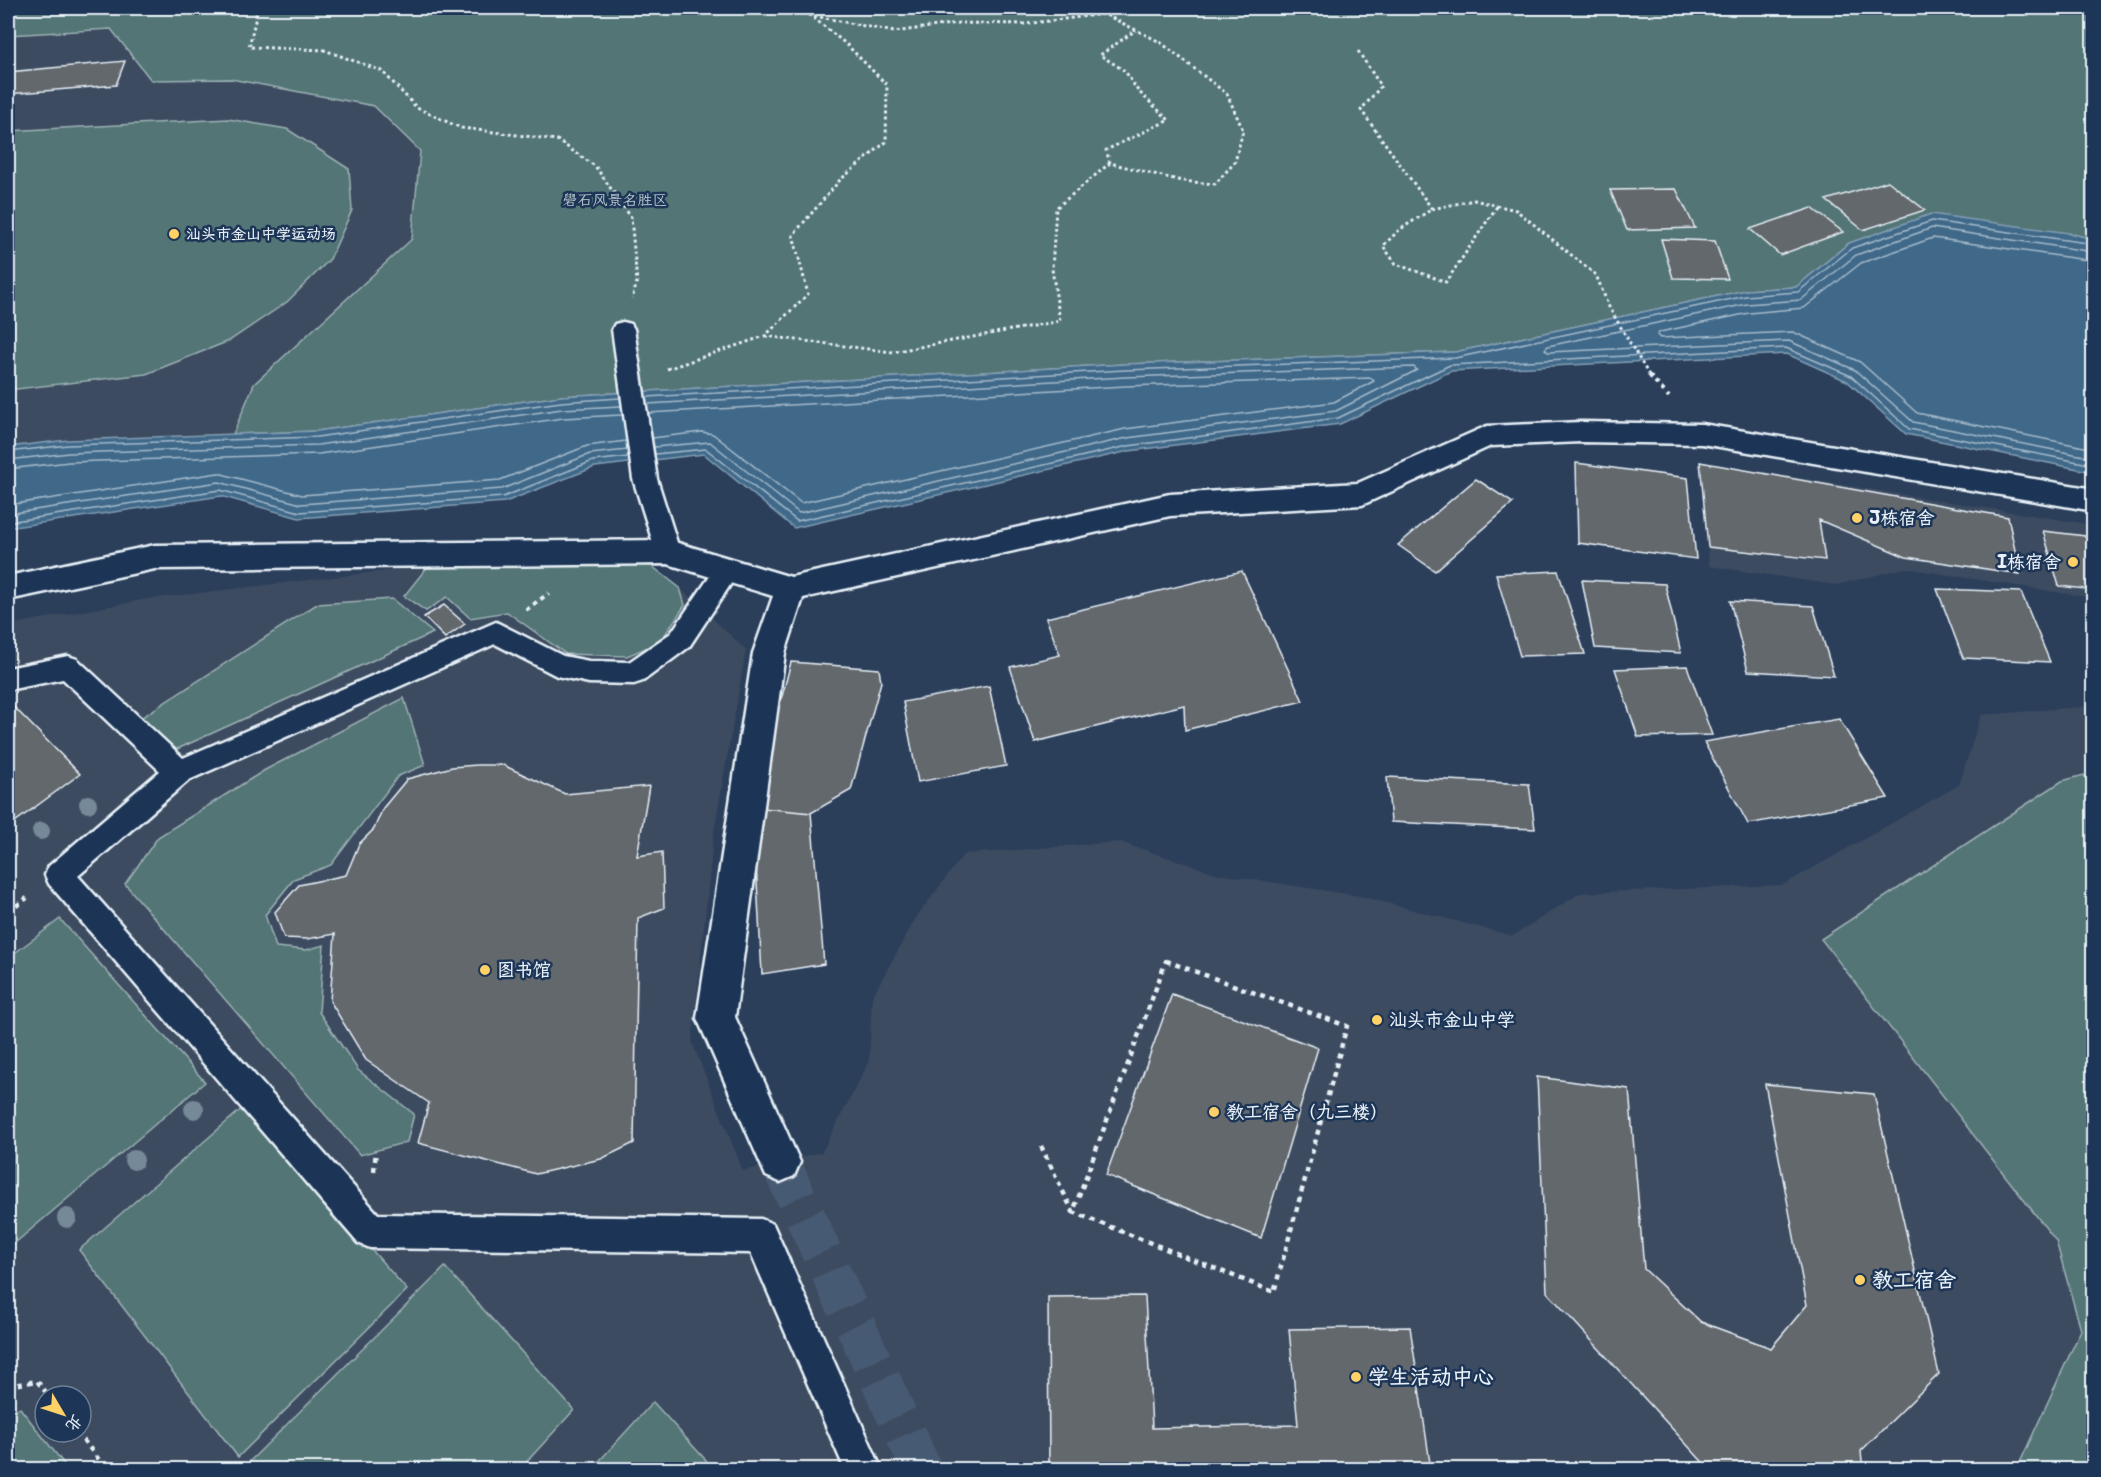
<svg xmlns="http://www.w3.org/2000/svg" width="2101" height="1477" viewBox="0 0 2101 1477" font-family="'Shantell Sans','LXGW WenKai TC',sans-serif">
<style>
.built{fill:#3c4b60;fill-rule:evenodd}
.green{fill:#527474;stroke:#9db2b6;stroke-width:1.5}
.water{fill:#416989;stroke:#849fb5;stroke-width:1.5}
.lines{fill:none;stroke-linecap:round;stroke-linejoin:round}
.shore{stroke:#a5bbcc;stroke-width:1.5}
.building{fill:#63676d;stroke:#e8f1f8;stroke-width:1.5}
.street-tunnel{stroke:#475a73;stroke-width:40;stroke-dasharray:40 20;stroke-linecap:butt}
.lane-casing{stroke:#e8f1f8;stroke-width:5}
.street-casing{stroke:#e8f1f8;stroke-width:5}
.path-far2{stroke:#e8f1f8;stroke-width:3;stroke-dasharray:3 3;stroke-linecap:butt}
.path-far1{stroke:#e8f1f8;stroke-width:4;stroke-dasharray:4.5 4.5;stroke-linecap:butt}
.path{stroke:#e8f1f8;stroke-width:4.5;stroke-dasharray:5 5;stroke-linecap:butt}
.lane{fill:#1d3557;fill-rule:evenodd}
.street{fill:#1d3557;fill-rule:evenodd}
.tree{fill:#768998}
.poi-dot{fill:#ffd166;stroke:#1d3557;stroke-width:2}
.labels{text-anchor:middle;stroke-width:5;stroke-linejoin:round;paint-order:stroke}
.far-park-label{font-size:15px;fill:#b4c5ca;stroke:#1d3557}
.far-poi-label{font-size:15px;font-weight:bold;fill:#e8f1f8;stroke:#1d3557;text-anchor:start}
.poi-label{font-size:18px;font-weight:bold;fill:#e8f1f8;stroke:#1d3557;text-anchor:start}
.near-poi-label{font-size:21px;font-weight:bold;fill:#e8f1f8;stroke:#1d3557;text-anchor:start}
</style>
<rect width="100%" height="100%" fill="#2b3f5b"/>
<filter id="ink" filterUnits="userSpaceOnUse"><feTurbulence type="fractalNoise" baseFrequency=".0167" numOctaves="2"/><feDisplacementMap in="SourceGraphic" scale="12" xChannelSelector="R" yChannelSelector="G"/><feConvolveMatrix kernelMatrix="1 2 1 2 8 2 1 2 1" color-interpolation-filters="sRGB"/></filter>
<g filter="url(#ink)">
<path class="built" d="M111,29L151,80L231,79L374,106L420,151L412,239L254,384L233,434L68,440L8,447V35Z
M1700,462L2093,525V598L1905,568L1836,585L1709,566Z
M644,560L680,588L746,650L714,831L692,1042L743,1171L822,1152L869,1062L872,997L917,916L964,854L1120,842L1218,874L1360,896L1513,936L1580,893L1783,885L1959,785L1981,715L2093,706V773L2062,781L1822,939L2056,1241L2081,1330L2017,1469H8V625L148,599L428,566ZM45,1396H81V1432H45Z"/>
<path class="green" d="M8,8H2093V239L2069,233L1849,243L1796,287L1746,290L1455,352L1125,364L561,396L317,431L233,434L254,384L412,239L420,151L374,106L231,79L151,80L111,29L8,35Z
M228,119L287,129L349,169L352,210L330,259L287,302L229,341L146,374L8,390V131Z
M644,560L680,588L685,605L660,642L627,656L566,654L507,612L470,618L447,597L426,611L404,596L428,566Z
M392,599L433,633L175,750L139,719L317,604Z
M404,698L425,765L398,776L331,865L294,879L265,915L276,947L306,950L324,945L319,1012L358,1070L414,1114L407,1142L360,1155L125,884L158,837L265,770Z
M2084,775L2094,791L2093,1469H2017L2081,1330L2056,1241L1821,939L2062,781Z
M60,919L205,1082L8,1249V958Z
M245,1106L407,1290L238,1457L79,1250Z
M445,1267L574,1410L520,1469H253L248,1463Z
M653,1402L714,1469H592Z
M20,1408L68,1469H8V1411Z"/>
<path class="water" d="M1931,214L2069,233L2093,239V472L1906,434L1847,381L1787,354L1451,371L1340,424L1129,451L794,528L704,454L595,467L505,502L299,518L221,496L8,528V447L68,440L317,431L561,396L1125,364L1455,352L1746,290L1796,287L1849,243Z"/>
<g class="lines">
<path class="shore" d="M2094,252L1932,228L1856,255L1801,300L1747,304L1548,346L1545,349L1548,352L1789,341L1855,370L1913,422L2094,458
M2094,261L1933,238L1861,263L1804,308L1749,313L1660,332L1657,335L1660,338L1793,332L1860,362L1917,413L2094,449
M646,397L1125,370L1455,358L1746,296L1798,292L1852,248L1932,221L2094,244
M647,404L1126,377L1414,367L1417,370L1336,411L1127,438L799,513L710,442L654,447
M648,413L1126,386L1371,378L1374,381L1334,402L1125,429L801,503L713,434L702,432L652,438
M8,452L68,445L317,437L561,402L620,398
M655,454L706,449L797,521L1128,446L1338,418L1450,365L1786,348L1851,376L1909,429L2094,465
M8,460L69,453L318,445L562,409L621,406
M8,469L69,462L319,454L563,418L622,415
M8,505L218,473L302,495L500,480L587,446L626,441
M8,514L219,482L301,504L502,489L590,454L627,450
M8,522L220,490L300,512L503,497L593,461L628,457"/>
</g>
<path class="building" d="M125,61L116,85L8,94V72Z
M1888,181L1925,210L1863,230L1826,200Z
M1676,189L1695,228L1627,230L1610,190Z
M1812,208L1843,232L1780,255L1750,229Z
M1661,239L1715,241L1728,279L1673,278Z
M1700,462L2008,517L2020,574L1906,557L1819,520L1825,560L1708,547Z
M1576,463L1688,478L1696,559L1578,543Z
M1476,479L1513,503L1435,571L1398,545Z
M2043,531L2094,537V590L2059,586Z
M1242,571L1303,701L1185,730L1184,705L1035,742L1010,667L1060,655L1046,618Z
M1558,571L1585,654L1520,656L1496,574Z
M1582,580L1665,584L1681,653L1595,648Z
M1937,589L2021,592L2050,662L1963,658Z
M1730,601L1813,606L1834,676L1748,671Z
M444,605L465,624L445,638L424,617Z
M791,662L879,669L881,682L851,790L811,813L753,807Z
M1687,666L1712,735L1638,737L1615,669Z
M989,686L1006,766L918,782L903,702Z
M8,701L80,774L8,827Z
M1839,719L1888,798L1748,824L1704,742Z
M477,765H503L565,794L649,786L637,856L662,852L664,908L638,918L634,1143L601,1159L536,1174L418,1143L429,1103L366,1060L330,1001L335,934L307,939L284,938L275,912L299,885L346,875L359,844L374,829L383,808L407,779L452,767Z
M1387,777L1529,784L1535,829L1391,822Z
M753,807L811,813L824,964L762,974Z
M1172,994L1318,1048L1261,1238L1106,1175Z
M1537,1077L1629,1089L1644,1269L1701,1322L1771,1348L1807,1305L1765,1084L1874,1094L1939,1374L1861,1451L1863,1470H1710L1547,1292Z
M1145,1296L1152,1428L1298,1425L1289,1329L1410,1327L1431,1470H1049L1048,1297Z"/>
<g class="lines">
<path class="street-tunnel" d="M780,1162L922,1470"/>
<defs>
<path id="lane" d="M623,322L631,324L634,329L657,479L680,552L677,559L668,561L659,559L656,552L633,479L612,329L615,324Z
M728,560L737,563L740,570L689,647L643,681L634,684L589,683L557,676L495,644L189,780L78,876L378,1214L761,1219L773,1224L882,1470H845L751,1253L370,1248L358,1243L49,884L45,875L49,866L160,771L63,679L8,690V668L68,656L77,659L183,758L496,622L563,656L589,661L629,662L671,633L719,563Z"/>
<path id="street" d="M1581,422L1702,424L2094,489V511L1702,444L1581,442L1491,446L1362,505L1170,516L803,598L785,653L735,1017L800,1162L794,1176L780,1182L766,1176L697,1018L753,653L773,596L668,564L155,569L8,600V576L155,545L668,540L791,577L1170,494L1358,483L1487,426Z"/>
</defs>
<use href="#lane" class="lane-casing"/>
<use href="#street" class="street-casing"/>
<path class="path-far2" d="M258,8L249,47L324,50L382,71L417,108L461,128L557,140L595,166L631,217L637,282L632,299
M793,8L810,15
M1358,51L1381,86L1361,110L1432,209L1399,230L1383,246L1396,264L1446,282L1498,205
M1110,163L1106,150L1169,120L1138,91L1125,71L1100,55L1136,30
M1432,209L1474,200L1516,210L1596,275L1609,307L1650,377
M765,336L892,352L1060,321L1052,269L1056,208L1110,163L1182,181L1215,184L1235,162L1243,130L1227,94L1160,42L1104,14
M667,369L765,336L808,294L793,235L840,180L886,142L887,85L846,44L810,15L894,32L959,23L1025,24L1104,14V8"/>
<path class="path-far1" d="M1649,375L1669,397
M526,610L549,593"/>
<path class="path" d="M8,912L27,898
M1166,961L1347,1026L1274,1292L1073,1212Z
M1041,1146L1073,1212
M374,1171L376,1151
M8,1386L37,1381L49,1396
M77,1432L107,1470"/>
<use href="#lane" class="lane"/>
<use href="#street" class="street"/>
</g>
<g class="tree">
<circle cx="88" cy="804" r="9"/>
<circle cx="41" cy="831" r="9"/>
<circle cx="194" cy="1109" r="10"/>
<circle cx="134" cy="1160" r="10"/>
<circle cx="67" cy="1218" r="10"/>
</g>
</g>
<g class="poi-dot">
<circle cx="174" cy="234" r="6"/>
<circle cx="1857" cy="518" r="6"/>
<circle cx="2073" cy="562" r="6"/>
<circle cx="485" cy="970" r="6"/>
<circle cx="1377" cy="1020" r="6"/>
<circle cx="1214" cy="1112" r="6"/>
<circle cx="1860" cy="1280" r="6"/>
<circle cx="1356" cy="1377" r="6"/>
</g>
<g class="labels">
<g class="far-park-label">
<text x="615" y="205">礐石风景名胜区</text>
</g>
<g class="far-poi-label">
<text x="186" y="239">汕头市金山中学运动场</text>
</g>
<g class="poi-label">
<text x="1869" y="524">J栋宿舍</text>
<text x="2061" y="568" text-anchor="end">I栋宿舍</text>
<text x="497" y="976">图书馆</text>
<text x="1389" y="1026">汕头市金山中学</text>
<text x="1226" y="1118">教工宿舍（九三楼）</text>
</g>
<g class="near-poi-label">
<text x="1872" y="1287">教工宿舍</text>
<text x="1368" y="1384">学生活动中心</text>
</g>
</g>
<rect width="2101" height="1477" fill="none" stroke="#1d3557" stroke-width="30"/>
<rect x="15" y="15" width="2071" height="1447" fill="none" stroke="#e8f1f8" stroke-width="2" filter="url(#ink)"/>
<g transform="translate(63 1414) rotate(129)"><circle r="28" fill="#1d3557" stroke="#6e8097" stroke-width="1.5"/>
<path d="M0-4.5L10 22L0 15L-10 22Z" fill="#ffd166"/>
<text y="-9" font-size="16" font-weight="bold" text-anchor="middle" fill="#e8f1f8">北</text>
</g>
</svg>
